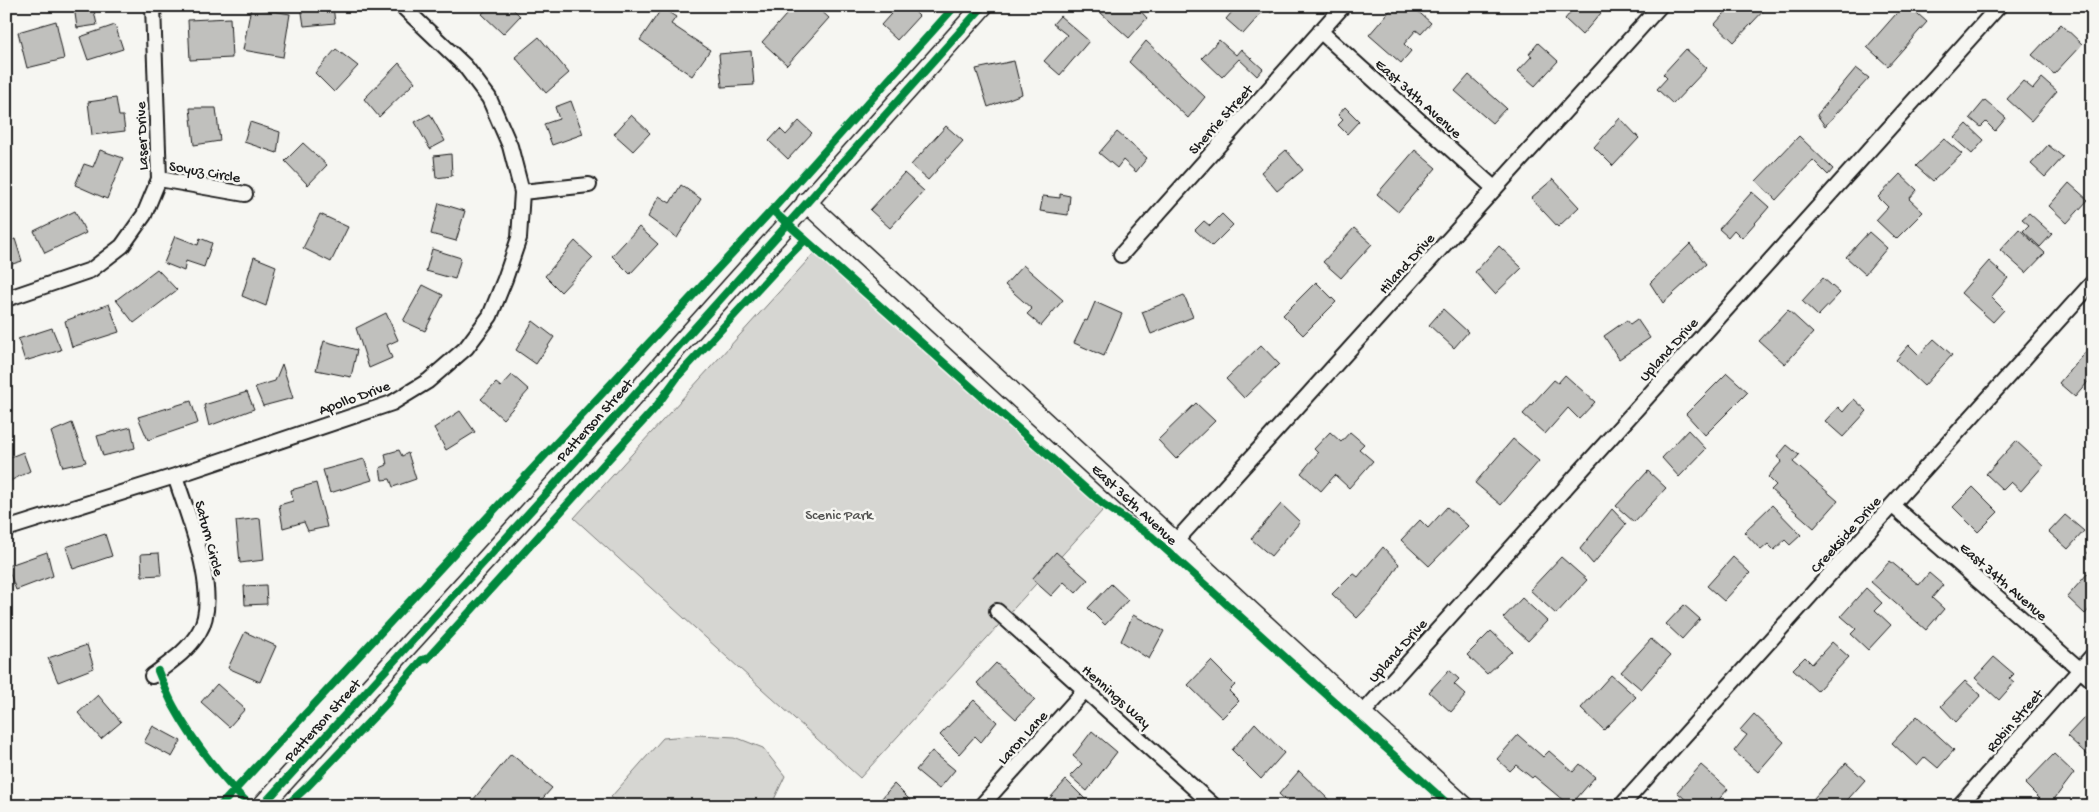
<svg xmlns="http://www.w3.org/2000/svg" width="2099" height="812" viewBox="0 0 2099 812" font-family="'Gochi Hand',sans-serif">
<style>
.green{fill:#d6d6d2;stroke:#797977}
.building{fill:#c0c0bd;stroke:#1c1c1c}
.lines{fill:none;stroke-linecap:round;stroke-linejoin:round}
.street-casing{stroke:#1c1c1c;stroke-width:18}
.secondary-casing{stroke:#1c1c1c;stroke-width:22}
.street{stroke:#f6f6f2;stroke-width:14}
.secondary{stroke:#f6f6f2;stroke-width:19}
.cycleway-casing{stroke:#f6f6f2;stroke-width:11}
.cycleway{stroke:#00873e;stroke-width:8}
.labels{text-anchor:middle;stroke-width:5;stroke-linejoin:round;paint-order:stroke}
.street-label{font-size:15px;fill:#1c1c1c;stroke:#f6f6f2}
.park-label{font-size:15px;fill:#545453;stroke:#f6f6f2}
</style>
<rect width="100%" height="100%" fill="#f6f6f2"/>
<filter id="ink" filterUnits="userSpaceOnUse"><feTurbulence type="fractalNoise" baseFrequency=".02" numOctaves="2"/><feDisplacementMap in="SourceGraphic" scale="10" xChannelSelector="R" yChannelSelector="G"/><feConvolveMatrix kernelMatrix="1 2 1 2 8 2 1 2 1" color-interpolation-filters="sRGB"/></filter>
<g filter="url(#ink)">
<path class="green" d="M817,250L1103,510L860,778L574,518Z
M699,735L735,737L763,748L785,776L771,806H621L611,797L663,738Z"/>
<path class="building" d="M74,6H93L97,25L77,28Z
M301,6H333L335,23L304,26Z
M489,6H510L520,16L503,34L482,14Z
M794,6H816L829,18L787,65L762,42Z
M898,6H909L919,16L897,40L881,25Z
M1108,6H1136L1147,18L1129,38L1101,13Z
M1237,6H1277L1271,13L1266,8L1243,34L1226,19Z
M1394,6H1412L1431,23L1421,34L1416,30L1404,44L1411,51L1401,63L1369,35Z
M1576,6H1607L1582,35L1565,19Z
M1731,6H1768L1734,42L1715,24Z
M1903,6H1909L1927,22L1888,66L1867,47Z
M251,7L290,14L283,57L243,50Z
M662,8L676,17L671,24L710,50L692,76L640,40Z
M1060,16L1089,41L1060,75L1044,61L1067,35L1053,24Z
M230,18L232,58L190,60L188,20Z
M56,21L64,59L27,68L18,32Z
M2061,24L2082,44L2054,74L2032,55Z
M115,25L123,49L88,60L80,37Z
M539,37L569,73L546,93L515,57Z
M1219,40L1236,55L1241,49L1263,69L1257,76L1239,59L1222,77L1202,58Z
M1146,41L1205,97L1188,118L1129,62Z
M1538,43L1558,61L1535,86L1518,71L1532,56L1529,54Z
M336,49L358,66L334,92L315,73Z
M1686,49L1707,68L1673,104L1657,89L1667,78L1663,74Z
M751,51L754,85L722,87L719,54Z
M1014,61L1022,94L988,107L976,69Z
M399,63L415,82L379,117L364,99Z
M1856,68L1869,78L1825,126L1817,115Z
M1469,75L1506,108L1492,123L1455,91Z
M2042,78L2057,91L2031,121L2007,99L2023,81L2033,89Z
M116,98L119,116H123L125,131L92,135L88,102Z
M1985,100L2006,118L1995,131L1986,122L1981,127L1970,118Z
M571,101L583,134L552,145L544,124L559,119L555,107Z
M1345,107L1359,121L1347,134L1338,125L1343,120L1338,115Z
M190,108H216L220,141L194,145Z
M430,114L445,141L430,149L415,122Z
M631,115L650,133L633,151L614,134Z
M1620,118L1639,138L1613,166L1594,147Z
M799,121L812,133L788,159L769,141L780,129L786,135Z
M250,122L280,132L277,153L244,142Z
M1967,124L1984,140L1972,154L1954,138Z
M946,126L963,141L928,180L911,165Z
M1117,132L1147,158L1136,172L1123,160L1117,168L1099,153Z
M1799,136L1833,169L1828,175L1813,160L1776,200L1756,181Z
M1944,139L1962,154L1933,181L1916,166Z
M303,143L327,165L308,185L285,161Z
M2048,145L2063,157L2045,177L2031,164Z
M100,150L123,158L107,199L75,185L84,164L93,167Z
M1286,150L1303,170L1277,191L1261,172Z
M1415,150L1436,168L1398,212L1377,194Z
M451,154L452,176L436,178L434,156Z
M904,173L924,191L890,228L870,210Z
M1900,174L1917,190L1909,199L1923,212L1896,239L1876,220L1888,207L1878,197Z
M1553,179L1579,207L1558,227L1531,198Z
M2069,183L2088,200L2067,223L2049,206Z
M681,185L701,199L677,238L648,217L659,196L670,203Z
M1752,192L1769,207L1742,238L1734,230L1728,237L1719,229Z
M1060,194L1070,196L1068,215L1040,211L1043,196L1060,198Z
M439,203L465,211L456,241L431,234Z
M75,211L86,233L45,253L34,231Z
M2029,213L2052,234L2040,247L2023,231L2029,225L2022,219Z
M320,214L348,227L331,262L303,248Z
M1222,214L1233,225L1212,246L1195,230L1204,221L1210,226Z
M639,227L658,244L630,274L612,256Z
M1354,228L1372,244L1341,278L1323,262Z
M2019,229L2045,253L2026,273L2000,250Z
M1869,232L1887,248L1865,274L1846,257Z
M175,236L198,245L200,238L212,243L204,267L186,261L184,271L164,263Z
M15,239L22,261L6,266V242Z
M575,241L593,258L561,292L545,276Z
M1690,244L1706,264L1663,303L1650,283Z
M1499,246L1522,268L1495,294L1475,272Z
M432,249L461,258L455,279L426,271Z
M254,257L276,266L266,306L242,296Z
M1989,261L2008,278L1991,297L2004,310L1993,322L1961,293Z
M1023,265L1063,300L1041,326L1027,314L1032,309L1005,285Z
M157,269L177,290L134,323L116,300Z
M1823,278L1840,293L1818,316L1802,301Z
M1316,282L1336,302L1303,335L1283,315Z
M423,285L443,295L425,331L403,321Z
M1184,295L1193,317L1151,334L1142,312Z
M1095,302L1122,314L1104,356L1074,343L1085,320L1087,321Z
M109,304L119,332L72,347L65,321Z
M1443,309L1468,332L1454,348L1429,325Z
M1788,310L1813,333L1785,364L1759,341Z
M386,313L398,340L387,345L392,358L369,368L356,328Z
M1637,319L1650,338L1619,359L1604,336L1627,320L1630,324Z
M533,321L554,337L536,364L516,350Z
M52,328L61,350L25,361L18,339Z
M1934,339L1952,355L1924,386L1896,360L1909,345L1919,355Z
M324,341L357,350L351,377L316,370Z
M1261,345L1279,364L1244,398L1226,379Z
M2086,351L2093,357V376L2075,397L2059,383Z
M282,364L293,398L263,406L255,387L275,381Z
M1727,373L1748,392L1705,435L1686,414Z
M512,375L529,390L503,419L481,399L496,383L501,387Z
M1565,375L1595,402L1579,419L1568,408L1545,434L1523,414L1554,380L1558,383Z
M247,392L254,409L209,426L204,405Z
M1854,399L1867,411L1843,437L1825,421L1838,407L1843,412Z
M191,401L198,423L148,440L138,417Z
M1196,403L1215,421L1176,459L1158,440Z
M460,411L475,432L446,450L434,428Z
M72,423L86,462L63,467L51,432Z
M131,427L135,448L103,456L97,436Z
M1688,430L1706,449L1679,477L1662,458Z
M1330,432L1341,442L1350,432L1364,444L1359,449L1373,461L1349,488L1335,475L1321,491L1301,473L1318,453L1314,449Z
M1513,439L1539,461L1501,505L1475,483Z
M2016,441L2043,466L2021,491L2011,482L2003,490L1986,474Z
M1787,445L1799,455L1793,462L1838,501L1814,528L1771,490L1776,485L1768,477L1782,461L1777,457Z
M399,450L402,456L408,453L416,479L393,487L390,479L382,480L380,468L387,465L385,454Z
M23,452L30,471L6,483V459Z
M364,459L372,480L330,493L323,470Z
M1648,471L1666,488L1634,522L1616,506Z
M316,483L327,527L308,531L304,522L283,528L279,505L293,501L291,490Z
M1973,487L1998,512L1978,532L1953,507Z
M1281,504L1300,522L1271,556L1251,539Z
M1772,505L1801,535L1790,545L1785,540L1774,550L1768,544L1761,550L1744,532Z
M1447,507L1468,526L1429,566L1401,540L1420,520L1428,528Z
M1612,509L1626,524L1593,564L1580,549Z
M2065,515L2084,531L2068,549L2049,532Z
M260,518L264,560L240,563L236,521Z
M105,534L112,556L73,569L66,547Z
M2093,546V558L2087,553Z
M1383,547L1399,564L1381,593L1357,618L1332,594L1353,573L1358,577Z
M47,552L53,576L16,590L7,566Z
M1056,552L1088,580L1076,593L1064,582L1051,596L1032,579Z
M159,553L161,575L142,576L141,554Z
M1561,557L1587,580L1556,614L1530,590Z
M1733,557L1750,573L1724,601L1707,586Z
M1890,561L1919,585L1929,573L1943,585L1932,598L1944,609L1926,630L1871,582Z
M2088,573L2093,577V605L2085,614L2067,597Z
M1111,584L1128,600L1105,625L1088,608Z
M266,585L267,604L245,605L244,586Z
M1866,588L1882,603L1875,610L1891,625L1868,650L1851,634L1856,629L1841,616Z
M1522,598L1547,621L1528,641L1503,618Z
M1684,605L1700,619L1682,639L1666,624Z
M1133,615L1164,631L1149,659L1121,641Z
M1491,631L1512,651L1487,674L1467,655Z
M245,632L276,646L260,682L228,668Z
M1651,639L1670,656L1641,689L1621,672Z
M1832,642L1849,657L1817,691L1793,669L1805,657L1812,664Z
M87,645L94,668L58,682L48,658Z
M1994,657L2014,674L2009,679L2014,683L1999,700L1975,678Z
M1211,661L1235,685L1229,691L1239,701L1222,718L1188,685Z
M996,663L1035,699L1016,719L977,683Z
M1449,670L1459,679L1454,684L1466,695L1451,712L1429,692Z
M1611,675L1636,697L1604,730L1581,708Z
M1965,681L1981,695L1956,722L1941,706Z
M217,684L245,709L229,727L201,702Z
M98,695L121,722L101,739L78,713Z
M974,700L997,722L981,742L975,736L959,754L940,735Z
M1754,714L1784,742L1758,772L1734,751L1747,735L1740,730Z
M1917,716L1954,750L1938,768L1925,757L1917,766L1892,743Z
M2085,717L2093,724V760L2067,736Z
M1255,723L1284,753L1261,779L1232,750Z
M153,726L181,741L172,757L144,742Z
M1092,731L1117,752L1087,791L1070,776L1082,764L1073,756Z
M1518,735L1543,757L1549,751L1573,772L1580,764L1595,777L1570,806L1534,776L1532,778L1516,765L1510,771L1497,759Z
M932,751L955,770L939,789L916,770Z
M511,754L552,788L536,806H468Z
M2054,754L2074,773L2049,806H2047L2025,784Z
M1846,763L1865,780L1842,806H1821L1813,799Z
M1701,765L1728,789L1713,806H1693L1677,792Z
M1299,771L1329,800L1324,806H1292L1279,794Z
M1066,780L1090,804L1088,806H1043Z
M894,784L916,806H875Z"/>
<g class="lines">
<defs>
<path id="street" d="M1320,31L1495,189
M159,179L245,194
M522,192L589,185
M1121,255L1343,6
M6,299L91,270L122,246L144,215L159,179L153,6
M1893,506L2093,681
M6,529L175,476L392,403L428,381L466,348L490,316L505,279L519,238L522,192L510,146L489,98L465,66L402,6
M1176,541L1660,6
M997,611L1214,806
M152,676C169,663 188,651 199,632C222,596 187,514 175,476
M1362,714L1999,6
M981,806L1086,689
M1621,806L2093,282
M1959,806L2093,655"/>
<path id="secondary" d="M806,202L1362,714L1464,806
M262,806L545,495L983,6"/>
</defs>
<use href="#street" class="street-casing"/>
<use href="#secondary" class="secondary-casing"/>
<use href="#street" class="street"/>
<use href="#secondary" class="secondary"/>
<defs>
<path id="cycleway" d="M772,210L1103,504L1151,536L1450,806
M158,671C163,683 168,696 174,707C192,740 223,781 251,806
M220,806L772,210L955,6
M262,806L545,495L983,6
M286,806L308,786L388,702L395,691L422,660L427,659L655,408L679,375L786,259L805,240"/>
</defs>
<use href="#cycleway" class="cycleway-casing"/>
<use href="#cycleway" class="cycleway"/>
</g>
</g>
<g class="labels">
<g class="street-label">
<text transform="translate(1419 98) rotate(42)" y="5">East 34th Avenue</text>
<text transform="translate(1220 119) rotate(-48)" y="5">Sherrie Street</text>
<text transform="translate(141 136) rotate(-92)" y="5">Laser Drive</text>
<text transform="translate(205 171) rotate(10)" y="5">Soyuz Circle</text>
<text transform="translate(1406 263) rotate(-48)" y="5">Hiland Drive</text>
<text transform="translate(1668 349) rotate(-48)" y="5">Upland Drive</text>
<text transform="translate(354 397) rotate(-20)" y="5">Apollo Drive</text>
<text transform="translate(594 420) rotate(-48)" y="5">Patterson Street</text>
<text transform="translate(1135 504) rotate(43)" y="5">East 36th Avenue</text>
<text transform="translate(1845 534) rotate(-48)" y="5">Creekside Drive</text>
<text transform="translate(210 538) rotate(75)" y="5">Saturn Circle</text>
<text transform="translate(2004 581) rotate(41)" y="5">East 34th Avenue</text>
<text transform="translate(1397 650) rotate(-48)" y="5">Upland Drive</text>
<text transform="translate(1117 696) rotate(42)" y="5">Hennings Way</text>
<text transform="translate(322 720) rotate(-48)" y="5">Patterson Street</text>
<text transform="translate(2014 720) rotate(-49)" y="5">Robin Street</text>
<text transform="translate(1022 737) rotate(-48)" y="5">Laron Lane</text>
</g>
<g class="park-label">
<text x="839" y="519">Scenic Park</text>
</g>
</g>
<rect width="2099" height="812" fill="none" stroke="#f6f6f2" stroke-width="25"/>
<rect x="12" y="12" width="2074" height="787" fill="none" stroke="#1c1c1c" stroke-width="2" filter="url(#ink)"/>
</svg>
